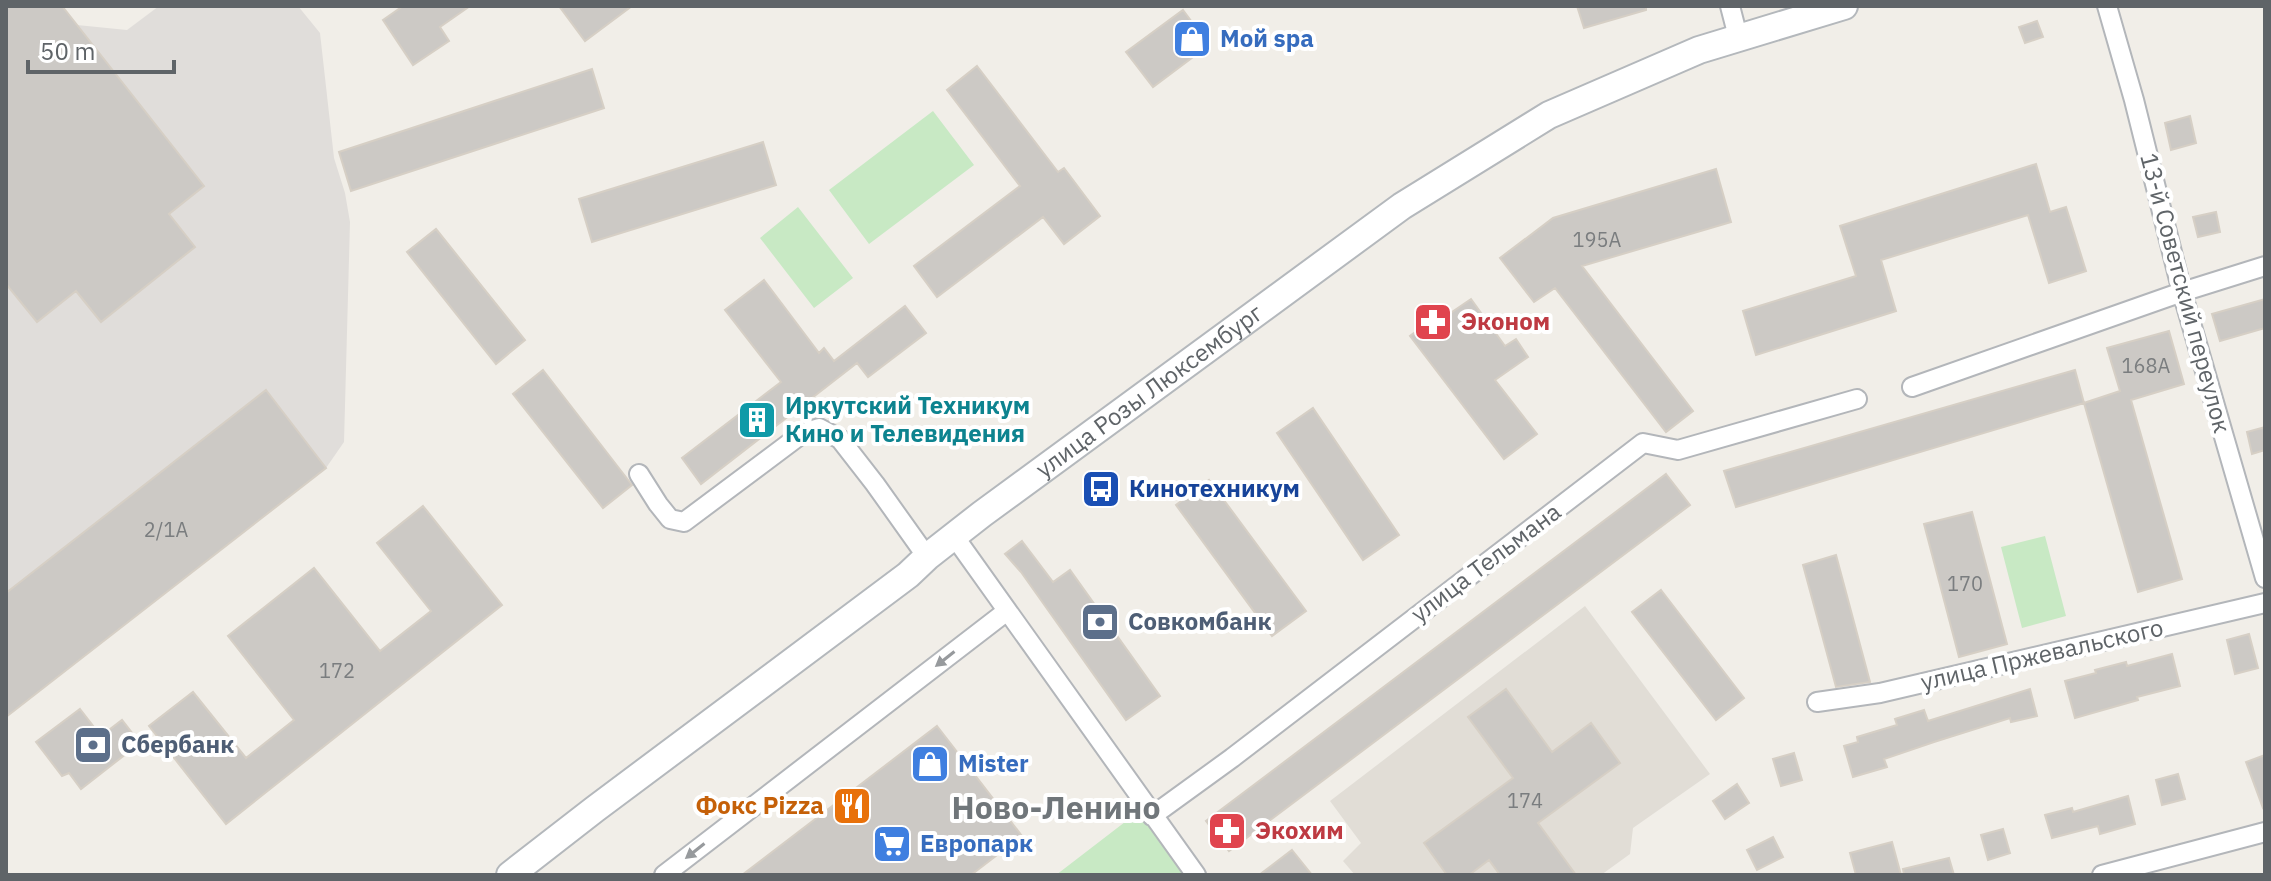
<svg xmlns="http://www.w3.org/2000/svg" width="2271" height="881" viewBox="0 0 2271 881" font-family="'IBM Plex Sans',sans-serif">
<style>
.industrial{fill:#e0ddda}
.education{fill:#e1ddd6}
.green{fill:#c8e9c4}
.building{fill:#ccc9c5;stroke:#d6cfc5;stroke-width:2}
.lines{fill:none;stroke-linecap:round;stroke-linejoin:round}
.street-casing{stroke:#b3b6ba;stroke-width:22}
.secondary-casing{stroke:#b4b8bc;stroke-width:30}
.street{stroke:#fff;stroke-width:18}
.secondary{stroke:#fff;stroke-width:26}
.oneway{fill:#979a9d}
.labels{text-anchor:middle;stroke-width:8;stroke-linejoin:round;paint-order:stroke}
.number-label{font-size:20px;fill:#7a7d7f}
.shop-label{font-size:24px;font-weight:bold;fill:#366cbe;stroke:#fff;text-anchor:start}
.street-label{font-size:24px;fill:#5f6468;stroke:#fff}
.health-label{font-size:24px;font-weight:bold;fill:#be3a42;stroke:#fff;text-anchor:start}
.culture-label{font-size:24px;font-weight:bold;fill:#0d838f;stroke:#fff;text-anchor:start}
.transit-label{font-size:24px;font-weight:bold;fill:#164399;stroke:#fff;text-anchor:start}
.service-label{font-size:24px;font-weight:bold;fill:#4e5e75;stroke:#fff;text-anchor:start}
.food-label{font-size:24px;font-weight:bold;fill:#c56008;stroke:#fff;text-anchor:end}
.district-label{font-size:32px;font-weight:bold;fill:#70767a;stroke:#fff}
</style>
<rect width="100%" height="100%" fill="#f1eee8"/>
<path class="industrial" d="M6,6L77,25L127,30L159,6H298L320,33L334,158L345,193L350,222L344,442L326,468L6,716Z"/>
<path class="education" d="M1585,606L1710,774L1633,828L1630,854L1601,875H1355L1343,861L1361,843L1330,801Z"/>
<path class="green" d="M933,111L974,165L869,244L829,190Z
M798,207L853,278L814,308L760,238Z
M2045,536L2066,616L2022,628L2001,547Z
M1138,812L1185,875H1056Z"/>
<path class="building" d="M6,6H62L204,186L169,214L195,247L101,322L76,291L37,322L6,284Z
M403,6H470L440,27L449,41L413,65L383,20Z
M559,6H632L585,41Z
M1577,6H1646V10L1584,28Z
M1183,10L1209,45L1153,87L1126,52Z
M2037,21L2043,37L2025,43L2019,27Z
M977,66L1058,172L1064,168L1100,216L1064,244L1043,217L937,297L914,266L1020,186L947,90Z
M592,69L604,108L351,191L339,152Z
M2190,116L2196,143L2171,150L2165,123Z
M763,142L776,185L592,242L579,199Z
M2036,164L2050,212L2066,207L2086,271L2049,283L2028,215L1881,260L1896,311L1756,355L1743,311L1856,276L1840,226Z
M1716,169L1731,222L1582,266L1693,411L1666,432L1555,288L1534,302L1500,258L1553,218Z
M2216,212L2220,232L2198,237L2193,217Z
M436,229L525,340L496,364L407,252Z
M764,280L819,353L824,348L834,361L905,306L926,333L868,377L857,363L701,484L682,458L781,382L725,310Z
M1471,299L1505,346L1516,339L1528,357L1495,380L1537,434L1504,459L1410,336L1443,311L1446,316Z
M2265,299V328L2220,341L2212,314Z
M2169,331L2184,384L2131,400L2182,579L2138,592L2084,403L2120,391L2107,348Z
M543,370L632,485L603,508L513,394Z
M2075,370L2084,403L1736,507L1724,471Z
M266,390L326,468L6,717V593Z
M1313,408L1399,535L1363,560L1277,433Z
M2265,427V450L2252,454L2247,432Z
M1666,474L1690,505L1229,851L1206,821Z
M1209,480L1306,611L1272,636L1176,505Z
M423,506L502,605L226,824L149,726L193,692L246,758L294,720L228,636L314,568L380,651L431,611L377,543Z
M1972,512L2007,644L1959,657L1924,524Z
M1022,541L1053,582L1070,570L1160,696L1126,720L1021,572L1005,554Z
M1836,555L1870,682L1836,687L1803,565Z
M1661,590L1744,698L1716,720L1632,612Z
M2249,634L2258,668L2235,674L2227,640Z
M2172,654L2180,686L2137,697L2138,700L2075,718L2065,681L2096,673L2095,670L2126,662L2127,666Z
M1506,689L1552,752L1591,723L1620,763L1538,823L1576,875H1500L1489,860L1469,875H1447L1424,843L1513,778L1468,717Z
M2030,689L2037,716L2011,722L2010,718L1934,742L1884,759L1887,767L1853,777L1844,746L1858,742L1857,737L1897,725L1895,719L1924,710L1928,721Z
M80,709L101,736L122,720L140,743L81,789L69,773L62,776L36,742Z
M937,726L1022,836L971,875H742Z
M1794,753L1802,780L1781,786L1773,759Z
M2265,755V807L2263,808L2246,762Z
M2178,774L2185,799L2162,805L2156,780Z
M1737,784L1749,803L1725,819L1713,801Z
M2128,796L2135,824L2100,834L2098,826L2052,838L2045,815L2072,808L2073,812Z
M2003,829L2010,853L1988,860L1981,835Z
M1773,837L1783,857L1757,870L1747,850Z
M1892,842L1901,875H1856L1850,853Z
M1292,850L1312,875H1259Z
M1949,858L1954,875H1904L1903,869Z"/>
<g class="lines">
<defs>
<path id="street" d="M1730,6L1738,37
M2107,6L2134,100L2182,292L2265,578
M1912,387L2182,292L2265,266
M639,474L658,504L670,519L684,522L803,433L819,428L840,439L875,484L927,557
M954,536L1196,875
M1817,702L1880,693L2265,603
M1152,816L1232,758L1643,443L1678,450L1857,399
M664,875L1007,611
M2102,875L2265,832"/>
<g id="secondary">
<path id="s1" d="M510,875L595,809L908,575L927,557L982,514L1402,206L1549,115L1699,50L1844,6"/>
</g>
</defs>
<use href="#street" class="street-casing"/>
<use href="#secondary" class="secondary-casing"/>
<use href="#street" class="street"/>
<use href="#secondary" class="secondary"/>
</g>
<defs><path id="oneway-solid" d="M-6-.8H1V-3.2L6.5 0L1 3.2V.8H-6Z" transform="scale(2)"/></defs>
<g class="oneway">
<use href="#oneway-solid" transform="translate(945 659) rotate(142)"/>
<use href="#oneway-solid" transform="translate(695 851) rotate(142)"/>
</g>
<defs>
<symbol id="shop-square" viewBox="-11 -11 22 22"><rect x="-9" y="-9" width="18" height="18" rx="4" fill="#3f7fe0" stroke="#fff"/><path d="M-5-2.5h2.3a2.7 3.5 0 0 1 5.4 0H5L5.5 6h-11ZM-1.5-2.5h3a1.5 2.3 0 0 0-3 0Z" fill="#fff"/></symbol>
<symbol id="pharmacy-square" viewBox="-11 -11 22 22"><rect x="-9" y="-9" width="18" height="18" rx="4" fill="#e0444e" stroke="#fff"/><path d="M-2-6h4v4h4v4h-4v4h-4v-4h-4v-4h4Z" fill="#fff"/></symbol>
<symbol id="building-square" viewBox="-11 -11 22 22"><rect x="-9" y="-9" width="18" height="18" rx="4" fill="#0f9aa8" stroke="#fff"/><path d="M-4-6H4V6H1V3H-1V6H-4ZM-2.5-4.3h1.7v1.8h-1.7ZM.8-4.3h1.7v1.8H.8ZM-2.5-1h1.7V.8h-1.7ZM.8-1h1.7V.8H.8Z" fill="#fff"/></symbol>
<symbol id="bus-square" viewBox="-11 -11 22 22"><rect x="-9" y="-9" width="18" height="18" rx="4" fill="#1a4fb4" stroke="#fff"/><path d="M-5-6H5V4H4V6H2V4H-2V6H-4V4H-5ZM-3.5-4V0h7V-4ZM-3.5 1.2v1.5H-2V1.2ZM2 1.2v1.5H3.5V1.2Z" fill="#fff"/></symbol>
<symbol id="bank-square" viewBox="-11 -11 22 22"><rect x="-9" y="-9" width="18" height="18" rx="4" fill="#5c6f8a" stroke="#fff"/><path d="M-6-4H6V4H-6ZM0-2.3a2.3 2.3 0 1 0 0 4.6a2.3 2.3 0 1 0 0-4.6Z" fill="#fff"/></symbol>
<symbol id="restaurant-square" viewBox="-11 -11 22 22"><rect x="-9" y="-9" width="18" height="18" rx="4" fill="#e8710a" stroke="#fff"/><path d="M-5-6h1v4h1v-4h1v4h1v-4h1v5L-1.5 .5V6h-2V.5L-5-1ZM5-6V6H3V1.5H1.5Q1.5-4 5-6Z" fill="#fff"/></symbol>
<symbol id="supermarket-square" viewBox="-11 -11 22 22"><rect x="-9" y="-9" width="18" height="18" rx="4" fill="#3f7fe0" stroke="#fff"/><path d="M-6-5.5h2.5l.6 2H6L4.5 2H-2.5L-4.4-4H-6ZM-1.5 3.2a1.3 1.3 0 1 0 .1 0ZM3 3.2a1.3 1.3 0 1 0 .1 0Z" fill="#fff"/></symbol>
</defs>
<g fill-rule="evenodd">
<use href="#shop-square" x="1170" y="17" width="44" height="44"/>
<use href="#pharmacy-square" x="1411" y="300" width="44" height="44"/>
<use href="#building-square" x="735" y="398" width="44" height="44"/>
<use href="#bus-square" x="1079" y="467" width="44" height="44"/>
<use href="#bank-square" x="1078" y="600" width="44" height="44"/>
<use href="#bank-square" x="71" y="723" width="44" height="44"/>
<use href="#shop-square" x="908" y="742" width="44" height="44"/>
<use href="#restaurant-square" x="830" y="784" width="44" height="44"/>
<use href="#pharmacy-square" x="1205" y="809" width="44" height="44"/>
<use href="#supermarket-square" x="870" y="822" width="44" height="44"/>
</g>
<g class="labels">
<g class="number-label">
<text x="1597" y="247">195А</text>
<text x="2146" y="373">168А</text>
<text x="166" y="537">2/1А</text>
<text x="1965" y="591">170</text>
<text x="337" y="678">172</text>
<text x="1525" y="808">174</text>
</g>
<g class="shop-label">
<text x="1220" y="47">Мой spa</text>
<text x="958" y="772">Mister</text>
<text x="920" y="852">Европарк</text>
</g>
<g class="street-label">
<text transform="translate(2185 293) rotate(75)" y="8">13-й Советский переулок</text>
<text dy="8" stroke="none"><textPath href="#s1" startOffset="802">улица Розы Люксембург</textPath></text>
<text transform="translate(1486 563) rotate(-37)" y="8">улица Тельмана</text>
<text transform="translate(2042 655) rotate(-13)" y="8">улица Пржевальского</text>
</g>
<g class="health-label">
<text x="1461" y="330">Эконом</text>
<text x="1255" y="839">Экохим</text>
</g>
<g class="culture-label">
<text x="785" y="414">Иркутский Техникум<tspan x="785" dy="28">Кино и Телевидения</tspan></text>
</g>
<g class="transit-label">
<text x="1129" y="497">Кинотехникум</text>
</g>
<g class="service-label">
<text x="1128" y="630">Совкомбанк</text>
<text x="121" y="753">Сбербанк</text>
</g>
<g class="food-label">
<text x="824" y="814">Фокс Pizza</text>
</g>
<g class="district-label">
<text x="1056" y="819">Ново-Ленино</text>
</g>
</g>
<rect width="2271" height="881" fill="none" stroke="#5f6468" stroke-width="16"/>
<path d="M28 60v12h146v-12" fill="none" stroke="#5f6468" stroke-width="4"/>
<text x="40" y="60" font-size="24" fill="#5f6468" stroke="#ffffff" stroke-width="6" paint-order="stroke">50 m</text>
</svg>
